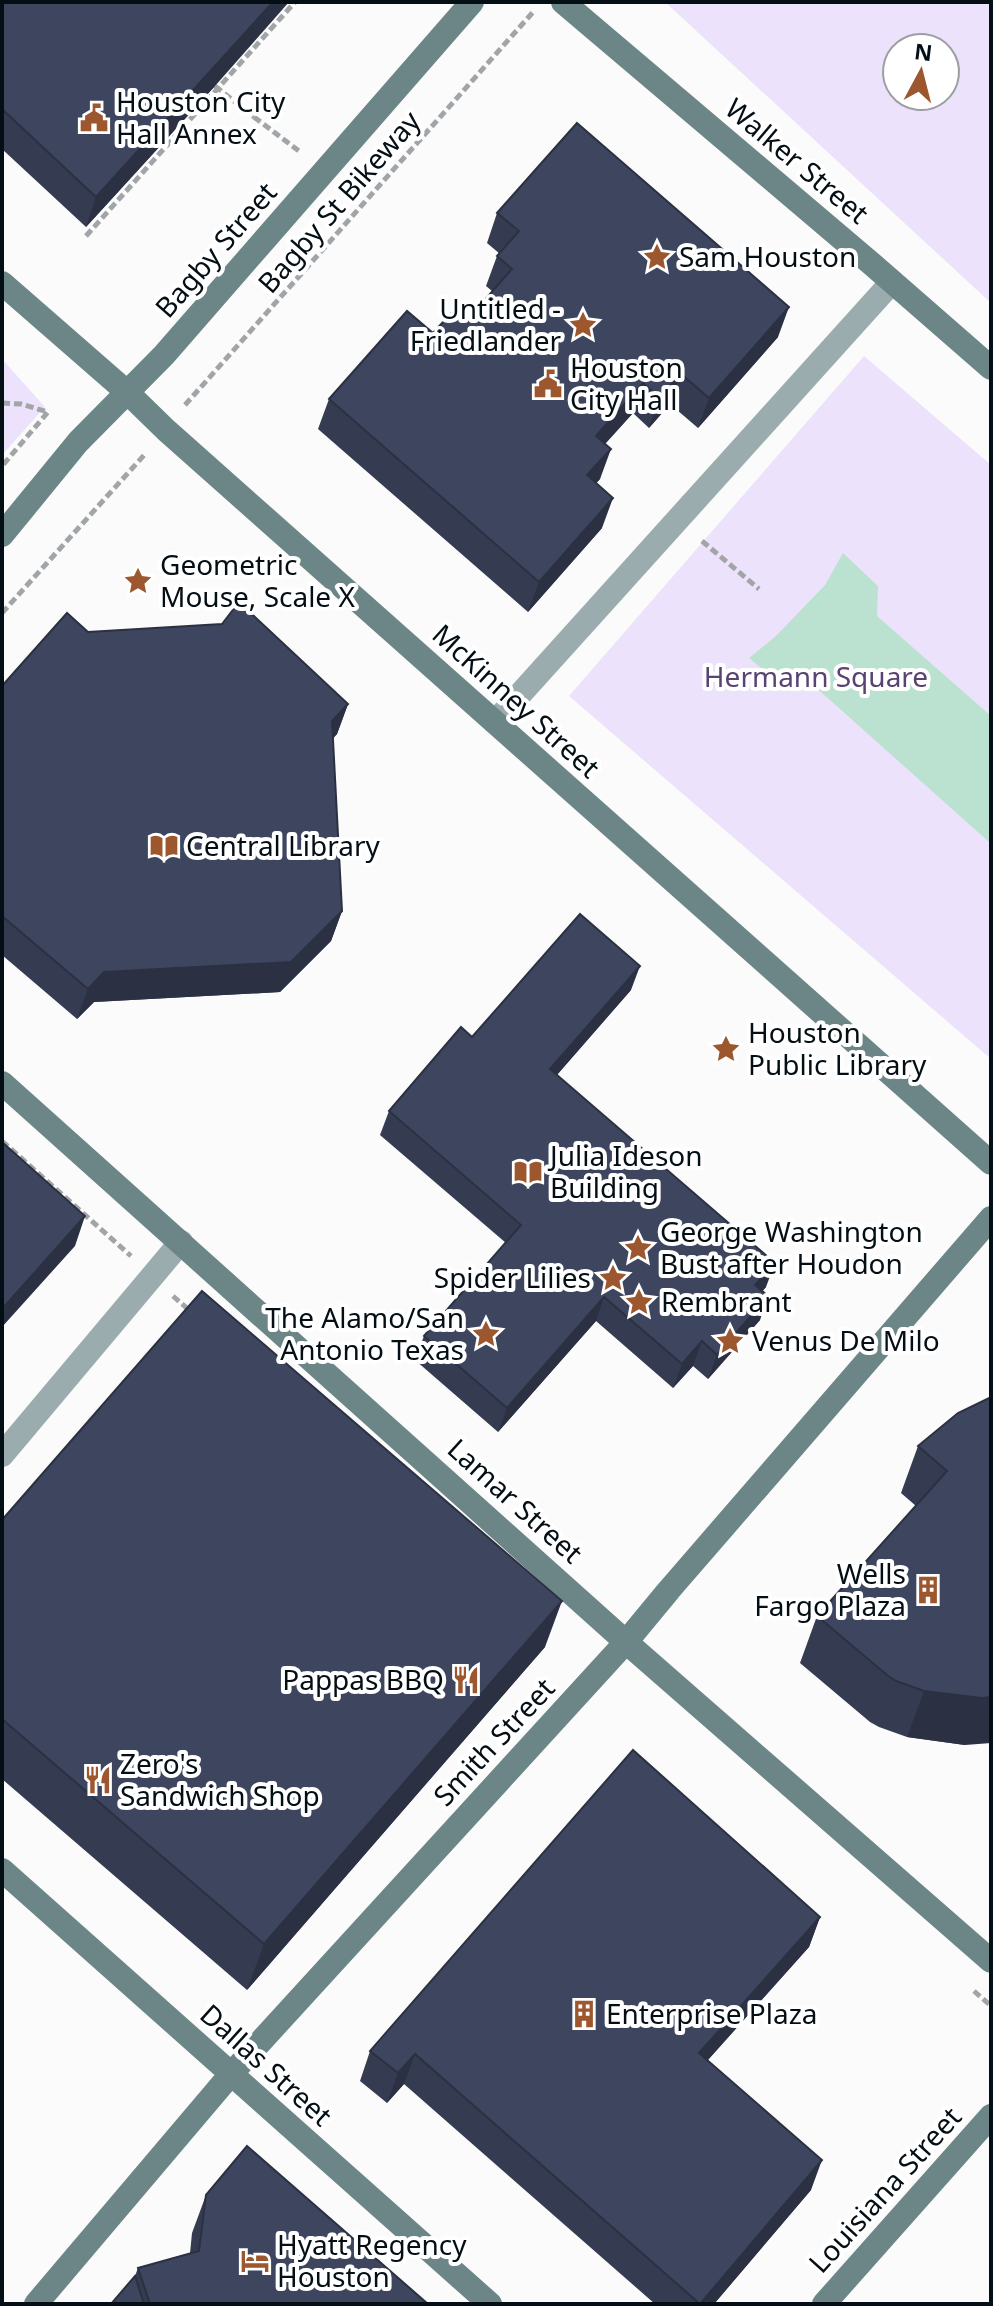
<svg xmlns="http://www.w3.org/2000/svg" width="993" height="2306" viewBox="0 0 993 2306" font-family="'Noto Sans',sans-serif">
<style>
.green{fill:#ede2fb;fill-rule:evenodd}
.water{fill:#bbe2d0}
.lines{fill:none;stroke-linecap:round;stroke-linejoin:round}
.path{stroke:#a2a5a8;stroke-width:5;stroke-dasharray:8 4;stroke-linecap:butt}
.street{stroke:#9aacad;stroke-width:24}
.secondary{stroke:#6c8687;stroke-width:24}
.path-bridge{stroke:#a2a5a8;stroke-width:5;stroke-dasharray:8 4;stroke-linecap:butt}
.wall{fill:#353c52}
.shaded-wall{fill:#2b3142}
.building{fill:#3e465f;stroke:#2b3142;stroke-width:2}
.labels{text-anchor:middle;stroke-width:8;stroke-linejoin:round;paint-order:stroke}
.poi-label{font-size:28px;fill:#040e15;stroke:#fff;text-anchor:start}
.street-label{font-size:28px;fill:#040e15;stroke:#fff}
.park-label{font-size:28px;fill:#594371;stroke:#fff}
</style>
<rect width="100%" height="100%" fill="#fbfbfb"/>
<path class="green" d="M665,2H991V303ZM897,48H945V96H897Z
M864,356L991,465V1059L569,696Z
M2,359L45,407L2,455Z"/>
<path class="water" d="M843,553L878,586L877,616L991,716V842H989L812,684L784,687L749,658L776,636L825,585Z"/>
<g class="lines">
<path class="path" d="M254,117L299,151
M86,236L295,2
M2,403L21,404L48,412L2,466
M185,405L534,11
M702,541L759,589
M2,613L146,453
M2,1141L131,1256
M173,1296L190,1311
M974,1991L991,2006"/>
<path class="street" d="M495,722L892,282
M2,1455L181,1242"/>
<path class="secondary" d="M563,2L873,265L991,368
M2,283L128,393L166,430L991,1163
M2,535L78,442L164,355L472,2
M2,1083L626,1642L991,1961
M2,1870L490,2304
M36,2304L231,2074L626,1642L669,1590L991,1218
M824,2304L991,2116"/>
<path class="path-bridge" d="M215,86L254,117"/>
</g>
<path class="wall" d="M2,2L215,86L86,227L2,149Z
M497,213L778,337L698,428L670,404L649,428L633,413L605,444L600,479L596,483L602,528L528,612L318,429L329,399L433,333L467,320L492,291L486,286L497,256L500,254L487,243Z
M88,632L348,704L337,734L333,738L342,911L331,941L280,992L94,1002L77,1019L2,955V686Z
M631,990L557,1075L766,1287L762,1291L760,1320L708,1379L693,1366L673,1388L596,1321L498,1432L415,1360L424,1336L506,1243L380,1135L389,1111L472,1037Z
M958,1413L965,1745L907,1737L879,1727L870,1722L800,1663L817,1616L916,1506L901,1493L918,1446Z
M2,1520L545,1647L247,1990L2,1779Z
M820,1917L809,1947L708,2060L811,2190L714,2304H655L404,2084L387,2103L360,2081L370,2051Z
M206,2195L428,2304H111L135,2276L138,2268L190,2253L192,2233Z"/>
<path class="shaded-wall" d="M273,2H289L215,86L86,227L96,197Z
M789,307L778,337L698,428L709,398Z
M681,374L670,404L649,428L659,398Z
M643,383L633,413L585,466L596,436Z
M611,449L600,479L577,505L587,475Z
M613,498L602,528L528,612L539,582Z
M348,704L337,734L322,751L332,721Z
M342,911L331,941L280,992L94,1002L77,1019L88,989L104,972Z
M640,966L631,990L541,1093L550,1069Z
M85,1216L75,1246L2,1327V1309Z
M775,1263L766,1287L747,1309L755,1285Z
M768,1296L760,1320L708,1379L717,1355Z
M604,1297L596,1321L498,1432L507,1408Z
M702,1341L693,1366L673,1388L682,1364Z
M562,1601L545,1647L247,1990L264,1944Z
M924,1691L991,1697V1743L965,1745L907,1737Z
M820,1917L809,1947L688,2082L699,2053Z
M415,2054L404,2084L387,2103L398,2073Z
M822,2160L811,2190L714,2304H700Z"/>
<path class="building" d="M2,2H273L96,197L2,109Z
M577,123L789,307L709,398L681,374L659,398L643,383L596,436L611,449L587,475L613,498L539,582L329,399L407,311L433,333L455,309L467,320L512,269L497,256L519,231L497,213Z
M239,602L348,704L332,721L342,911L291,962L104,972L88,989L2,916V686L67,613L88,632L222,624Z
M580,914L640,966L550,1069L775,1263L755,1285L768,1296L717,1355L702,1341L682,1364L604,1297L507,1408L424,1336L521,1225L389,1111L461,1027L472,1037Z
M2,1142L85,1216L2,1309Z
M202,1291L562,1601L264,1944L2,1719V1520Z
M991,1397V1697L982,1698L924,1691L896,1681L887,1675L817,1616L947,1471L918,1446L958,1413Z
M633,1750L820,1917L699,2053L822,2160L700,2304L415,2054L398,2073L370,2051Z
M247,2146L428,2304H150L138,2268L199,2251L206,2195Z
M135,2276L144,2304H111Z"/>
<defs>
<symbol id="civic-bare" viewBox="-9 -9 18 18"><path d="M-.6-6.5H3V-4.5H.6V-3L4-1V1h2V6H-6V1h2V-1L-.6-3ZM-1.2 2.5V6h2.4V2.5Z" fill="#9d572e" stroke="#fff" stroke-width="2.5" paint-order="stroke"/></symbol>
<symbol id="sight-bare" viewBox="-9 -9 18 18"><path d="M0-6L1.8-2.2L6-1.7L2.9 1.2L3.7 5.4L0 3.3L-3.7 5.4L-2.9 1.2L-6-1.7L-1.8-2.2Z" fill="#9d572e" stroke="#fff" stroke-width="2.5" paint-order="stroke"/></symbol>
<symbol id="library-bare" viewBox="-9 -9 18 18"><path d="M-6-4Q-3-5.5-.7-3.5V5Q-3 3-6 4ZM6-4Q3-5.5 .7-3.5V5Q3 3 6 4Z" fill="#9d572e" stroke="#fff" stroke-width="2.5" paint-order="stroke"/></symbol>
<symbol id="building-bare" viewBox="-9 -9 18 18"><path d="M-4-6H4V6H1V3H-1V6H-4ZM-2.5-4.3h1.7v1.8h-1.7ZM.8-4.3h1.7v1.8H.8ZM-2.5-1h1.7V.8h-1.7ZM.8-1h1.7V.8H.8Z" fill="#9d572e" stroke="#fff" stroke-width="2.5" paint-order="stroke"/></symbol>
<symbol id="restaurant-bare" viewBox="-9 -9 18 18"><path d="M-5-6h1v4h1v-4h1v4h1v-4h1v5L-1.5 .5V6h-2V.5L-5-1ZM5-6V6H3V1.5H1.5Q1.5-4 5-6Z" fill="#9d572e" stroke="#fff" stroke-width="2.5" paint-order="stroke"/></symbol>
<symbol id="hotel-bare" viewBox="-9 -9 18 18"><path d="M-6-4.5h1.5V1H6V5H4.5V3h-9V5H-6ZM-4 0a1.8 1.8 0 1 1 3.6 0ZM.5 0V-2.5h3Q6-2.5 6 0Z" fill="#9d572e" stroke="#fff" stroke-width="2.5" paint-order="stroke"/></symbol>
</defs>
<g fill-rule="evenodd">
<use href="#civic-bare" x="74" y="98" width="40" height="40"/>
<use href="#sight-bare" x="637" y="237" width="40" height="40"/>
<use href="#sight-bare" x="563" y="305" width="40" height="40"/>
<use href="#civic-bare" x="528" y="364" width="40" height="40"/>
<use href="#sight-bare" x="118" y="561" width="40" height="40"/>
<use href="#library-bare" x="144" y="826" width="40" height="40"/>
<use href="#sight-bare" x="706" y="1029" width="40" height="40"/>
<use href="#library-bare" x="508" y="1152" width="40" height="40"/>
<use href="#sight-bare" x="618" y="1228" width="40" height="40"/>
<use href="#sight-bare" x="593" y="1258" width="40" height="40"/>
<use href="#sight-bare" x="619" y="1282" width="40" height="40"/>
<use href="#sight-bare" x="466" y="1314" width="40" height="40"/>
<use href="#sight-bare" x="710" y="1321" width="40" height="40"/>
<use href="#building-bare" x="908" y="1570" width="40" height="40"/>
<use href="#restaurant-bare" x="446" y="1660" width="40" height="40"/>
<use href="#restaurant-bare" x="78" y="1760" width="40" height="40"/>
<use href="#building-bare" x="564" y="1994" width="40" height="40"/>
<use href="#hotel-bare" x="235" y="2241" width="40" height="40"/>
</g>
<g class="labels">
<g class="poi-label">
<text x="116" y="112">Houston City<tspan x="116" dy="32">Hall Annex</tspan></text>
<text x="679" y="267">Sam Houston</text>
<text x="561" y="319" text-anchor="end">Untitled -<tspan x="561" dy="32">Friedlander</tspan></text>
<text x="570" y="378">Houston<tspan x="570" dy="32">City Hall</tspan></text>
<text x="160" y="575">Geometric<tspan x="160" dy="32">Mouse, Scale X</tspan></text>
<text x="186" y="856">Central Library</text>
<text x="748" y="1043">Houston<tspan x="748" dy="32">Public Library</tspan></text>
<text x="550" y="1166">Julia Ideson<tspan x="550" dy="32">Building</tspan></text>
<text x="660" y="1242">George Washington<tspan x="660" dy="32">Bust after Houdon</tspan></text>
<text x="591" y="1288" text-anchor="end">Spider Lilies</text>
<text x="661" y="1312">Rembrant</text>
<text x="464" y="1328" text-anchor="end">The Alamo/San<tspan x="464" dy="32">Antonio Texas</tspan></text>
<text x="752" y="1351">Venus De Milo</text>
<text x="906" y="1584" text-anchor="end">Wells<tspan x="906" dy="32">Fargo Plaza</tspan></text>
<text x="444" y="1690" text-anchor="end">Pappas BBQ</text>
<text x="120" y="1774">Zero's<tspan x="120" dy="32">Sandwich Shop</tspan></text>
<text x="606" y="2024">Enterprise Plaza</text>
<text x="277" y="2255">Hyatt Regency<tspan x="277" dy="32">Houston</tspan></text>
</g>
<g class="street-label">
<text transform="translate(797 161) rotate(40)" y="10">Walker Street</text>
<text transform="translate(339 202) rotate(-49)" y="10">Bagby St Bikeway</text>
<text transform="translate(216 250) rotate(-49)" y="10">Bagby Street</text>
<text transform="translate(516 701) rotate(42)" y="10">McKinney Street</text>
<text transform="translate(515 1501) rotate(42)" y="10">Lamar Street</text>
<text transform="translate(494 1742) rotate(-47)" y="10">Smith Street</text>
<text transform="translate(266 2065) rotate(42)" y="10">Dallas Street</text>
<text transform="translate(885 2190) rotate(-48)" y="10">Louisiana Street</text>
</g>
<g class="park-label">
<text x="816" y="687">Hermann Square</text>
</g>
</g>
<rect width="993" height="2306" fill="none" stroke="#040e15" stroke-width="8"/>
<g transform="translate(921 72) rotate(7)"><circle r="38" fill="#ffffff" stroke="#9b9fa1" stroke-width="2"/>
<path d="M0-6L14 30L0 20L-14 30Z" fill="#9d572e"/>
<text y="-12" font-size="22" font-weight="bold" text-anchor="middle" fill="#040e15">N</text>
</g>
</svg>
